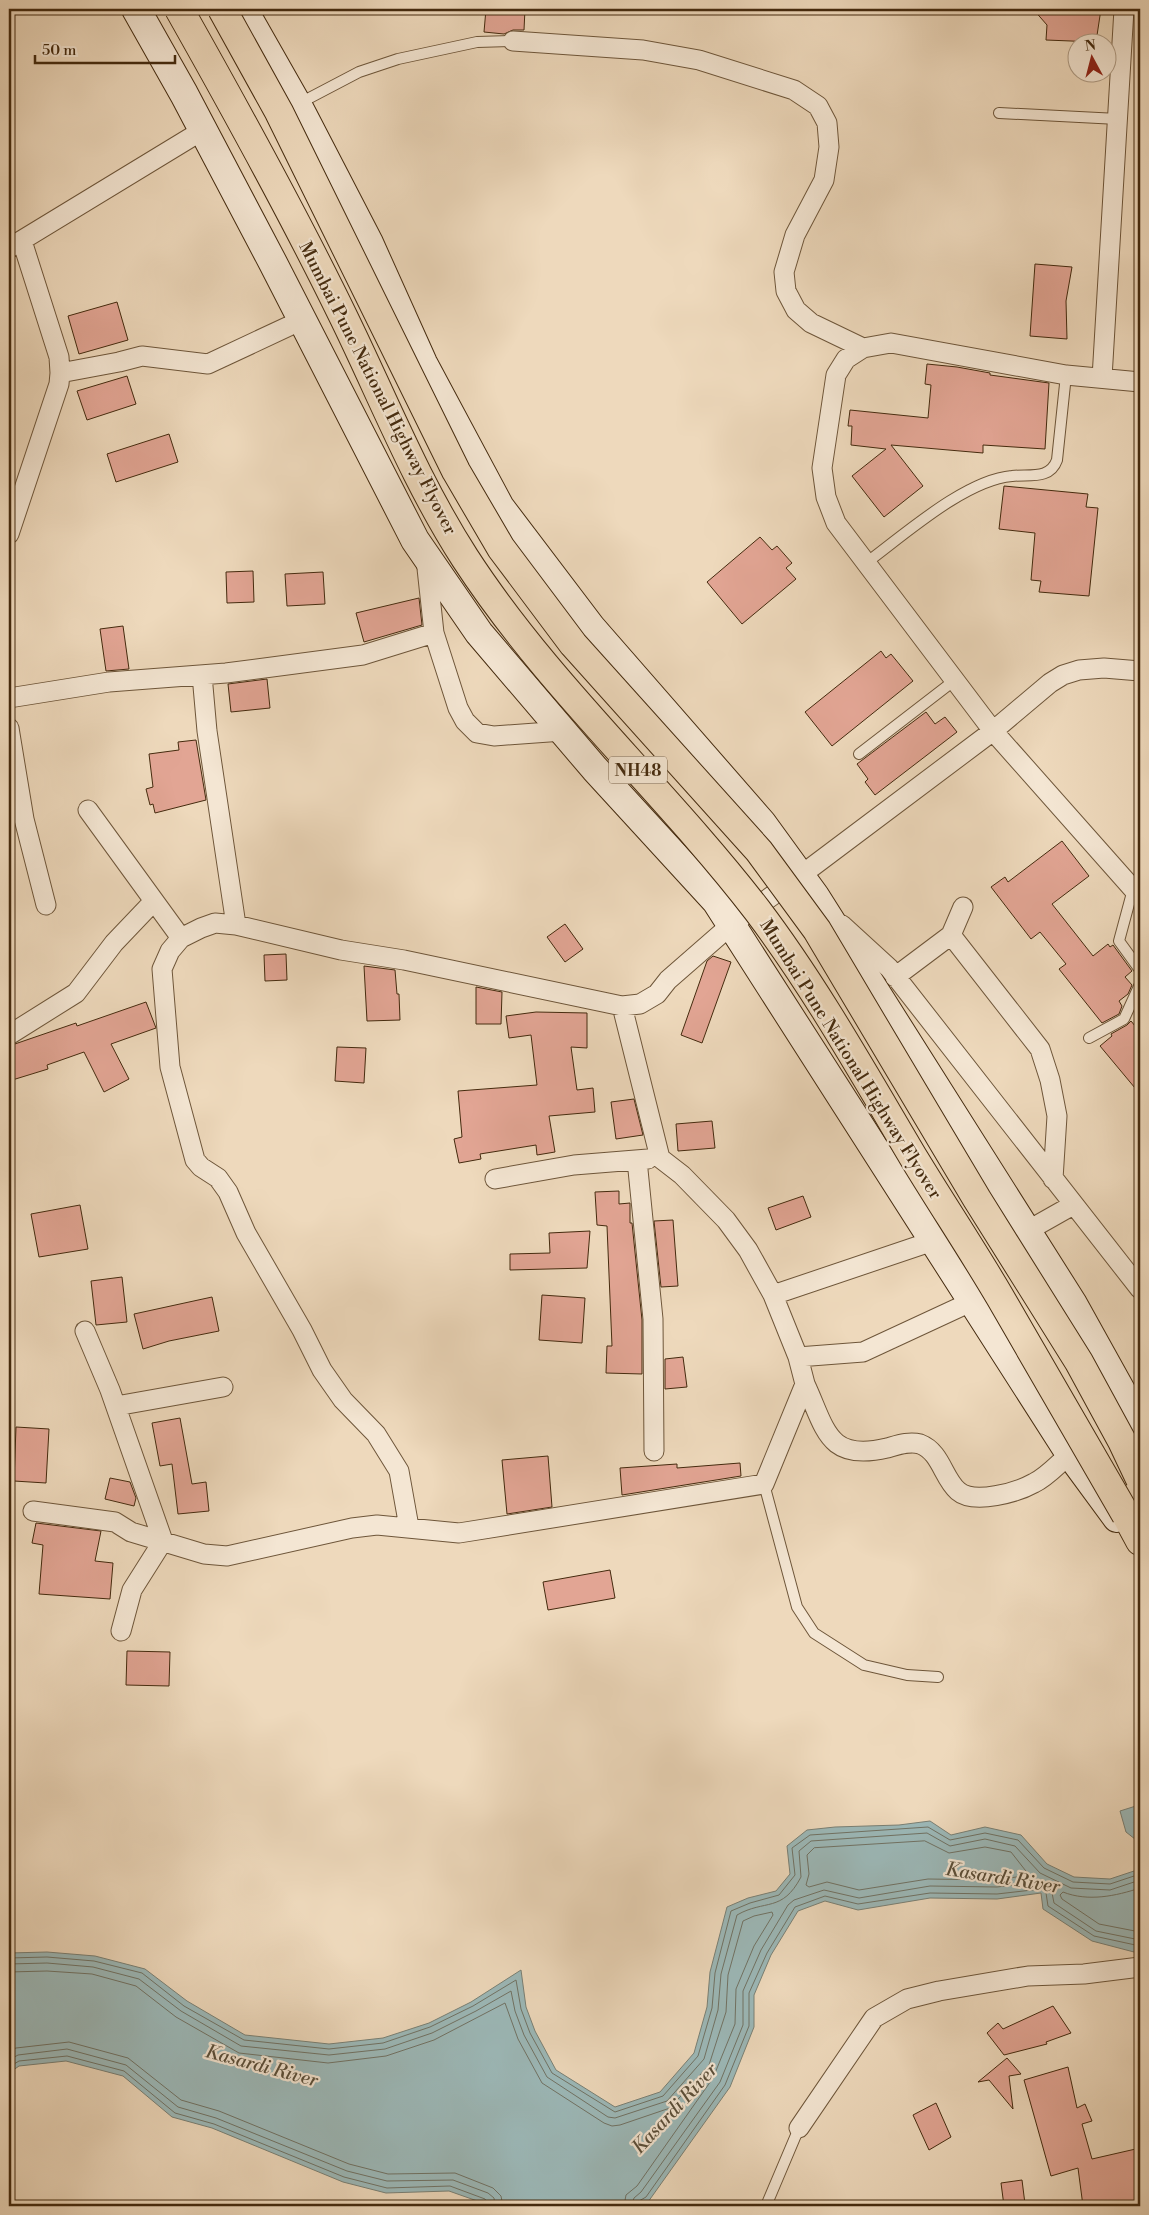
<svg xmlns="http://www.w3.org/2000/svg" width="1149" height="2215" viewBox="0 0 1149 2215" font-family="'Libre Bodoni',serif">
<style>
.water{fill:#9cb9b9;stroke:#798075}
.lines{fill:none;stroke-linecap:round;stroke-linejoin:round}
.shore{stroke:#707264;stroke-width:1}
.building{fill:#e2a594;stroke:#442a0e}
.lane-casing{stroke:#6e563a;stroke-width:12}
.street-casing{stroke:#6e563a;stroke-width:21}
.secondary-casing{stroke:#442a0e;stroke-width:30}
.highway-casing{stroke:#442a0e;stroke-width:30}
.lane{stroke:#f4e6d3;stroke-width:10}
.street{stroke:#f4e6d3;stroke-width:19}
.secondary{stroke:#f4e6d3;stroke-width:28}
.highway{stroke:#eed9bc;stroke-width:28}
.highway-bridge-casing{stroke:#442a0e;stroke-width:30;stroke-linecap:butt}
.highway-bridge{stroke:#eed9bc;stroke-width:28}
.labels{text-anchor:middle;stroke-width:4.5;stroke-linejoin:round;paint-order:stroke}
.shield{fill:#f4e6d3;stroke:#796249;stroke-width:1}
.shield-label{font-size:16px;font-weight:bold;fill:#442a0e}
.street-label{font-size:18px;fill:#442a0e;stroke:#f4e6d3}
.water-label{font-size:19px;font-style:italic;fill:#5a4e39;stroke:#f4e6d3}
</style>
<rect width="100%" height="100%" fill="#eed9bc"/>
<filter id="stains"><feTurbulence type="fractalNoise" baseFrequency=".004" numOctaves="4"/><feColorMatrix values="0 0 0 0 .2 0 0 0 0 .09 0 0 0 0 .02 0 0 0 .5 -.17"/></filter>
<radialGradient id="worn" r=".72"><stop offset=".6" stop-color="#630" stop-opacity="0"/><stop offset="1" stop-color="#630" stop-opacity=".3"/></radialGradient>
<path class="water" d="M1139,1805L1140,1806V1843L1126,1832L1120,1811Z
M930,1821L951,1835L985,1827L1021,1835L1047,1864L1074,1877L1110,1879L1140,1869V1847V1951L1134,1952L1092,1941L1043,1909L1041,1893L997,1899L930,1898L858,1910L825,1901L798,1911L771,1955L754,1995V2027L730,2087L648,2202L637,2206H486L483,2203L449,2191L386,2193L343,2182L212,2128L172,2117L123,2076L66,2061L19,2066L9,2073V1953L47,1952L95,1956L145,1969L187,2001L245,2035L329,2044L383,2038L429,2023L471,2002L521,1970L526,2007L535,2031L556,2070L615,2107L660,2092L694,2053L707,2007L710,1972L727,1907L748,1898L776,1891L790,1874L787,1846L807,1830L835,1827L899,1825Z"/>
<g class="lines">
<path class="shore" d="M925,1841L949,1853L985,1847L1011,1852L1029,1875L997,1880L928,1879L859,1890L827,1882L809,1887L806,1885L809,1874L807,1855L814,1848Z
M1140,1888C1116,1896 1088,1902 1063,1892L1060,1895L1062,1899L1099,1924L1140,1932
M9,1958L47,1957L94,1961L142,1973L184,2006L244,2040L329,2049L383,2043L430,2027L473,2006L516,1980L521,2009L530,2033L552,2073L615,2112L663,2096L698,2056L712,2008L715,1973L731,1911L750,1903L779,1895L795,1875L792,1848L810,1835L928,1827L950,1840L985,1833L1018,1840L1044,1868L1073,1882L1110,1884L1140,1874
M9,1964L47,1963L93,1967L139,1979L181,2011L241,2046L329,2055L385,2049L432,2033L476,2011L511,1991L515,2011L524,2035L547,2077L608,2117L615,2118L667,2101L704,2059L718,2010L721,1974L737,1915C765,1899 782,1913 801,1877L799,1851L811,1841L927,1833L950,1846L985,1839L1015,1846L1040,1873L1071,1888L1110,1890L1140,1880
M9,1972L47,1971L92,1974L136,1986L176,2017L239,2053L328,2063L386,2056L434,2040L505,2003L518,2039L542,2083L604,2123L612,2126L620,2125L670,2108L709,2065L726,2012L728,1975L743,1921L754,1916L772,1912L773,1915L754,1946L736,1989L735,2024L713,2078L637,2186L626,2195L624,2206
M9,2051L16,2048L69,2042L128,2058L181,2100L219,2111L349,2164L388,2174L455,2173L493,2188L501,2196L503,2206
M9,2060L18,2055L67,2049L126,2065L178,2107L216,2118L347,2171L387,2181L453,2180L488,2193L494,2198L495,2206
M9,2067L19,2061L67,2056L124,2071L175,2113L214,2124L344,2177L387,2188L450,2186L485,2199L489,2206
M631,2206L634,2198L641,2192L720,2082L743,2025V1991L761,1950L788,1905L794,1900L824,1890L859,1898L930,1886L997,1887L1040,1882L1051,1888L1054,1903L1096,1931L1140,1940
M637,2206L639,2201L646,2197L725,2085L749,2026V1993L767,1953L795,1907L825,1896L858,1904L930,1893L997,1894L1041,1889L1046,1893L1048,1906L1094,1936L1140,1946"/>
</g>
<path class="building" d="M486,9H525L524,30H513L504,34L484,32Z
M1033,9H1101L1096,42L1046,40L1047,25Z
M1035,264L1072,267L1066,301L1067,339L1030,336Z
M117,302L128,340L79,354L68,316Z
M927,364L957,367L990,373V375L1049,383L1045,449L983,445V453L891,445L923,486L884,517L852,476L886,449L851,445L852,426H848L850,410L928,418L931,385L925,384Z
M127,376L136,404L87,420L77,391Z
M169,434L178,462L116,482L107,454Z
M1004,486L1088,494L1086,507L1098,508L1089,596L1039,592L1041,581L1031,580L1035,533L999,529Z
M760,537L772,550L777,546L792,563L786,568L796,579L742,624L707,582Z
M253,571L254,602L227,603L226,572Z
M323,572L325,604L287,606L285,574Z
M419,598L422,625L364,642L356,613Z
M123,626L129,669L106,671L100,629Z
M881,651L886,658L891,654L913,681L832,746L805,712Z
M267,679L270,708L231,712L228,684Z
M926,712L935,724L945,717L957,732L875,795L865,782L868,779L857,764Z
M196,740L206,800L155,813L153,804L150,805L146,789L153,787L149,754L179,750L178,742Z
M1062,841L1089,876L1052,904L1093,956L1108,944L1110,947L1113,945L1132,971L1125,977L1132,985L1128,994L1119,1001L1122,1006L1119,1014L1102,1023L1059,969L1066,964L1040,932L1031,939L991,887L1005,877L1008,882Z
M565,924L583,949L565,962L547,937Z
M286,954L287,980L265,981L264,955Z
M713,956L731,962L702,1043L681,1035L707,961Z
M364,966L395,970L397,994H399L400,1020L367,1021Z
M476,987L502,992L501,1024H476Z
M146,1002L156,1028L111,1044L129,1079L104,1092L84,1052L47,1065L48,1069L9,1081V1046L76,1023L77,1026Z
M536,1012L587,1013V1048L571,1047L577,1090L593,1088L595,1112L549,1116L555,1152L537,1155L536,1145L480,1154L481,1159L459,1163L454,1139L462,1137L458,1091L537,1085L531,1035L509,1038L506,1016Z
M1131,1021L1140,1032V1094L1100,1046L1112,1036L1111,1034L1127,1025Z
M337,1047L366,1048L364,1083L335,1081Z
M634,1099L643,1135L616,1139L611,1102Z
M712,1121L715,1148L678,1151L676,1124Z
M619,1191V1204L630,1203V1223H632L642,1320V1374L606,1373L607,1346H612L607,1226L597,1225L595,1192Z
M803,1196L811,1217L776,1230L768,1208Z
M80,1205L88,1249L39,1257L31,1214Z
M673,1220L678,1286L661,1287L654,1221Z
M590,1231L587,1268L510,1270V1254L550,1253L549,1233Z
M122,1277L127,1322L96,1325L91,1281Z
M542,1295L585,1298L582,1343L539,1340Z
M212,1297L219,1331L169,1341L143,1349L134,1314Z
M683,1357L687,1387L665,1389V1359Z
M180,1418L192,1484L206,1482L209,1511L178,1514L172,1464L160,1466L152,1423Z
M16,1427L49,1429L46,1483L14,1481Z
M548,1456L552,1507L507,1514L502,1460Z
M740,1463L741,1476L622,1495L620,1468L677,1464V1468Z
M110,1478L130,1482L136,1498L134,1506L105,1499Z
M36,1523L101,1531L95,1561L113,1563L110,1599L39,1594L43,1545L32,1543Z
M610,1570L615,1598L548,1610L543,1582Z
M127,1651L170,1652L169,1686L126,1685Z
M1053,2006L1071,2033L1046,2042L1047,2044L1004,2055L987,2033L998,2023L1003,2029Z
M1007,2058L1021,2074L1009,2076L1013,2109L989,2080L978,2082Z
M1068,2067L1077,2108L1085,2104L1092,2121L1082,2124L1092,2159L1140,2148V2206H1083L1078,2168L1051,2176L1024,2080Z
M936,2103L951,2137L929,2150L913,2115Z
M1022,2180L1025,2204L1004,2206L1001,2183Z"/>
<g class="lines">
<defs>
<path id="lane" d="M298,104L359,72L398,59L477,42L513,41
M999,113L1118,119
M866,563C904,535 965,480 1012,476C1029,474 1050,480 1057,460L1066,375
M859,754L955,680
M1133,889L1119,941L1140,970
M1089,1038L1124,1019L1140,984
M764,1484L797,1607L814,1633L864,1665L907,1675L938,1677
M766,2206L799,2128"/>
<path id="street" d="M513,41L643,50L699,60L794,90L818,106L827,123L829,147L824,180L795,235L784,272L786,291L796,310L811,323L863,348
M9,248L203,130
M60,373L119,362L142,356L208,364L302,320
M1102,378L1124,9
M1140,382L1066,375L891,343L863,348L846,359L836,375L822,468L826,497L836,523L993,731L1133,889L1140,894
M9,534L59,384L60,373L59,357L22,241
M426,559L434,633L458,708L465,721L477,733L494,736L563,731
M202,675L207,731L236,925
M9,698L109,682L226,673L363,655L434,633
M9,728L24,819L46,905
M88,810L181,938
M842,925L889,968L1140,1289
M951,935L1040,1049L1050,1080L1057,1116L1053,1179
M895,977L951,935L963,907
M9,1035L76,993L114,943L154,901
M637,1160L653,1319L654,1451
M495,1179L574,1165L648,1159
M1027,1231L1073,1205
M773,1295L933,1241
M85,1331L110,1390L163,1541L132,1590L121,1631
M798,1357L863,1352L973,1301
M805,1384C826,1429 827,1462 887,1448C898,1445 909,1441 920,1444C941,1452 943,1478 958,1491C974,1505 1018,1492 1034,1483C1047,1477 1059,1463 1070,1454
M116,1406L223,1387
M33,1511L115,1522L131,1532L204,1554L227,1556L352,1528L377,1525L459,1533L764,1484L805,1384L798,1357L773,1295L748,1250L726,1220L682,1175L660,1158L622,1006
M409,1527L399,1471L376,1434L343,1400L322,1370L302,1330L246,1233L228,1192L218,1178L201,1167L195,1160L170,1067L162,969L170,951L181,938L201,928L215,923L236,925L341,950L404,960L622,1006L640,1004L657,994L668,980L731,925L800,876L993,731L1050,683L1063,675L1079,670L1104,668L1140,671
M799,2128L874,2018L907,1999L939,1991L1028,1976L1084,1974L1140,1967"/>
<path id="secondary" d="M136,9L184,94L273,263L415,540L479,633L595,769L716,901L1070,1454L1117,1518
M243,9L297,104L369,243L423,363L500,507L591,627L762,823L815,896L1073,1304L1138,1421L1140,1428"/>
<path id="highway" d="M1126,1515L1140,1541"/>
</defs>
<use href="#lane" class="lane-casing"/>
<use href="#street" class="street-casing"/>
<use href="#secondary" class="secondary-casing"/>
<use href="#highway" class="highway-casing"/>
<use href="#lane" class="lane"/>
<use href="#street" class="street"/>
<use href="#secondary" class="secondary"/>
<use href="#highway" class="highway"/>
<defs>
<path id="highway-bridge" d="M179,9C236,110 293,213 344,318C383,398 416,482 465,558C548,686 664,789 757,910C816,988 865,1076 915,1160C943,1206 973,1251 1000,1297C1042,1370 1084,1442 1126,1515
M222,9L279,112L456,471L501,548L573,644L759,851L817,930L977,1199L1079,1362L1122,1441L1140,1479"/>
</defs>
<use href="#highway-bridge" class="highway-bridge-casing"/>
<use href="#highway-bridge" class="highway-bridge"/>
</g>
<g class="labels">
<rect class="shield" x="609" y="756.5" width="58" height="27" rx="4"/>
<g class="shield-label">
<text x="638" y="776">NH48</text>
</g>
<g class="street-label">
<text transform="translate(378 388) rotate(63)" y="6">Mumbai Pune National Highway Flyover</text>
<text transform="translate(851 1059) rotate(58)" y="6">Mumbai Pune National Highway Flyover</text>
</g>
<g class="water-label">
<text transform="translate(1003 1877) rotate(9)" y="7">Kasardi River</text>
<text transform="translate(262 2065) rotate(15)" y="7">Kasardi River</text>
<text transform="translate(674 2108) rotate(-47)" y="7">Kasardi River</text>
</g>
</g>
<rect width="1149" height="2215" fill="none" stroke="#eed9bc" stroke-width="30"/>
<rect x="10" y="10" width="1129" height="2195" fill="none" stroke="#442a0e" stroke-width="2.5"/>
<rect x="15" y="15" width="1119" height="2185" fill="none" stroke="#442a0e"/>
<g transform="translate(1092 58) rotate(353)"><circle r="24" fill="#f4e6d3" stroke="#ae9b84"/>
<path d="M0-4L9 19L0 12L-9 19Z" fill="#8f2418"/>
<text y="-8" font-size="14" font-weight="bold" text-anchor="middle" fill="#442a0e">N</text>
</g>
<path d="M35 55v8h140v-8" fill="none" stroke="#442a0e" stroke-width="2.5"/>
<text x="42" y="55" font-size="15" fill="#442a0e" stroke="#f4e6d3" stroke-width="4" paint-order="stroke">50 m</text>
<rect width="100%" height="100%" filter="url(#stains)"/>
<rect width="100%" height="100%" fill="url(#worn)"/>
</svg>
